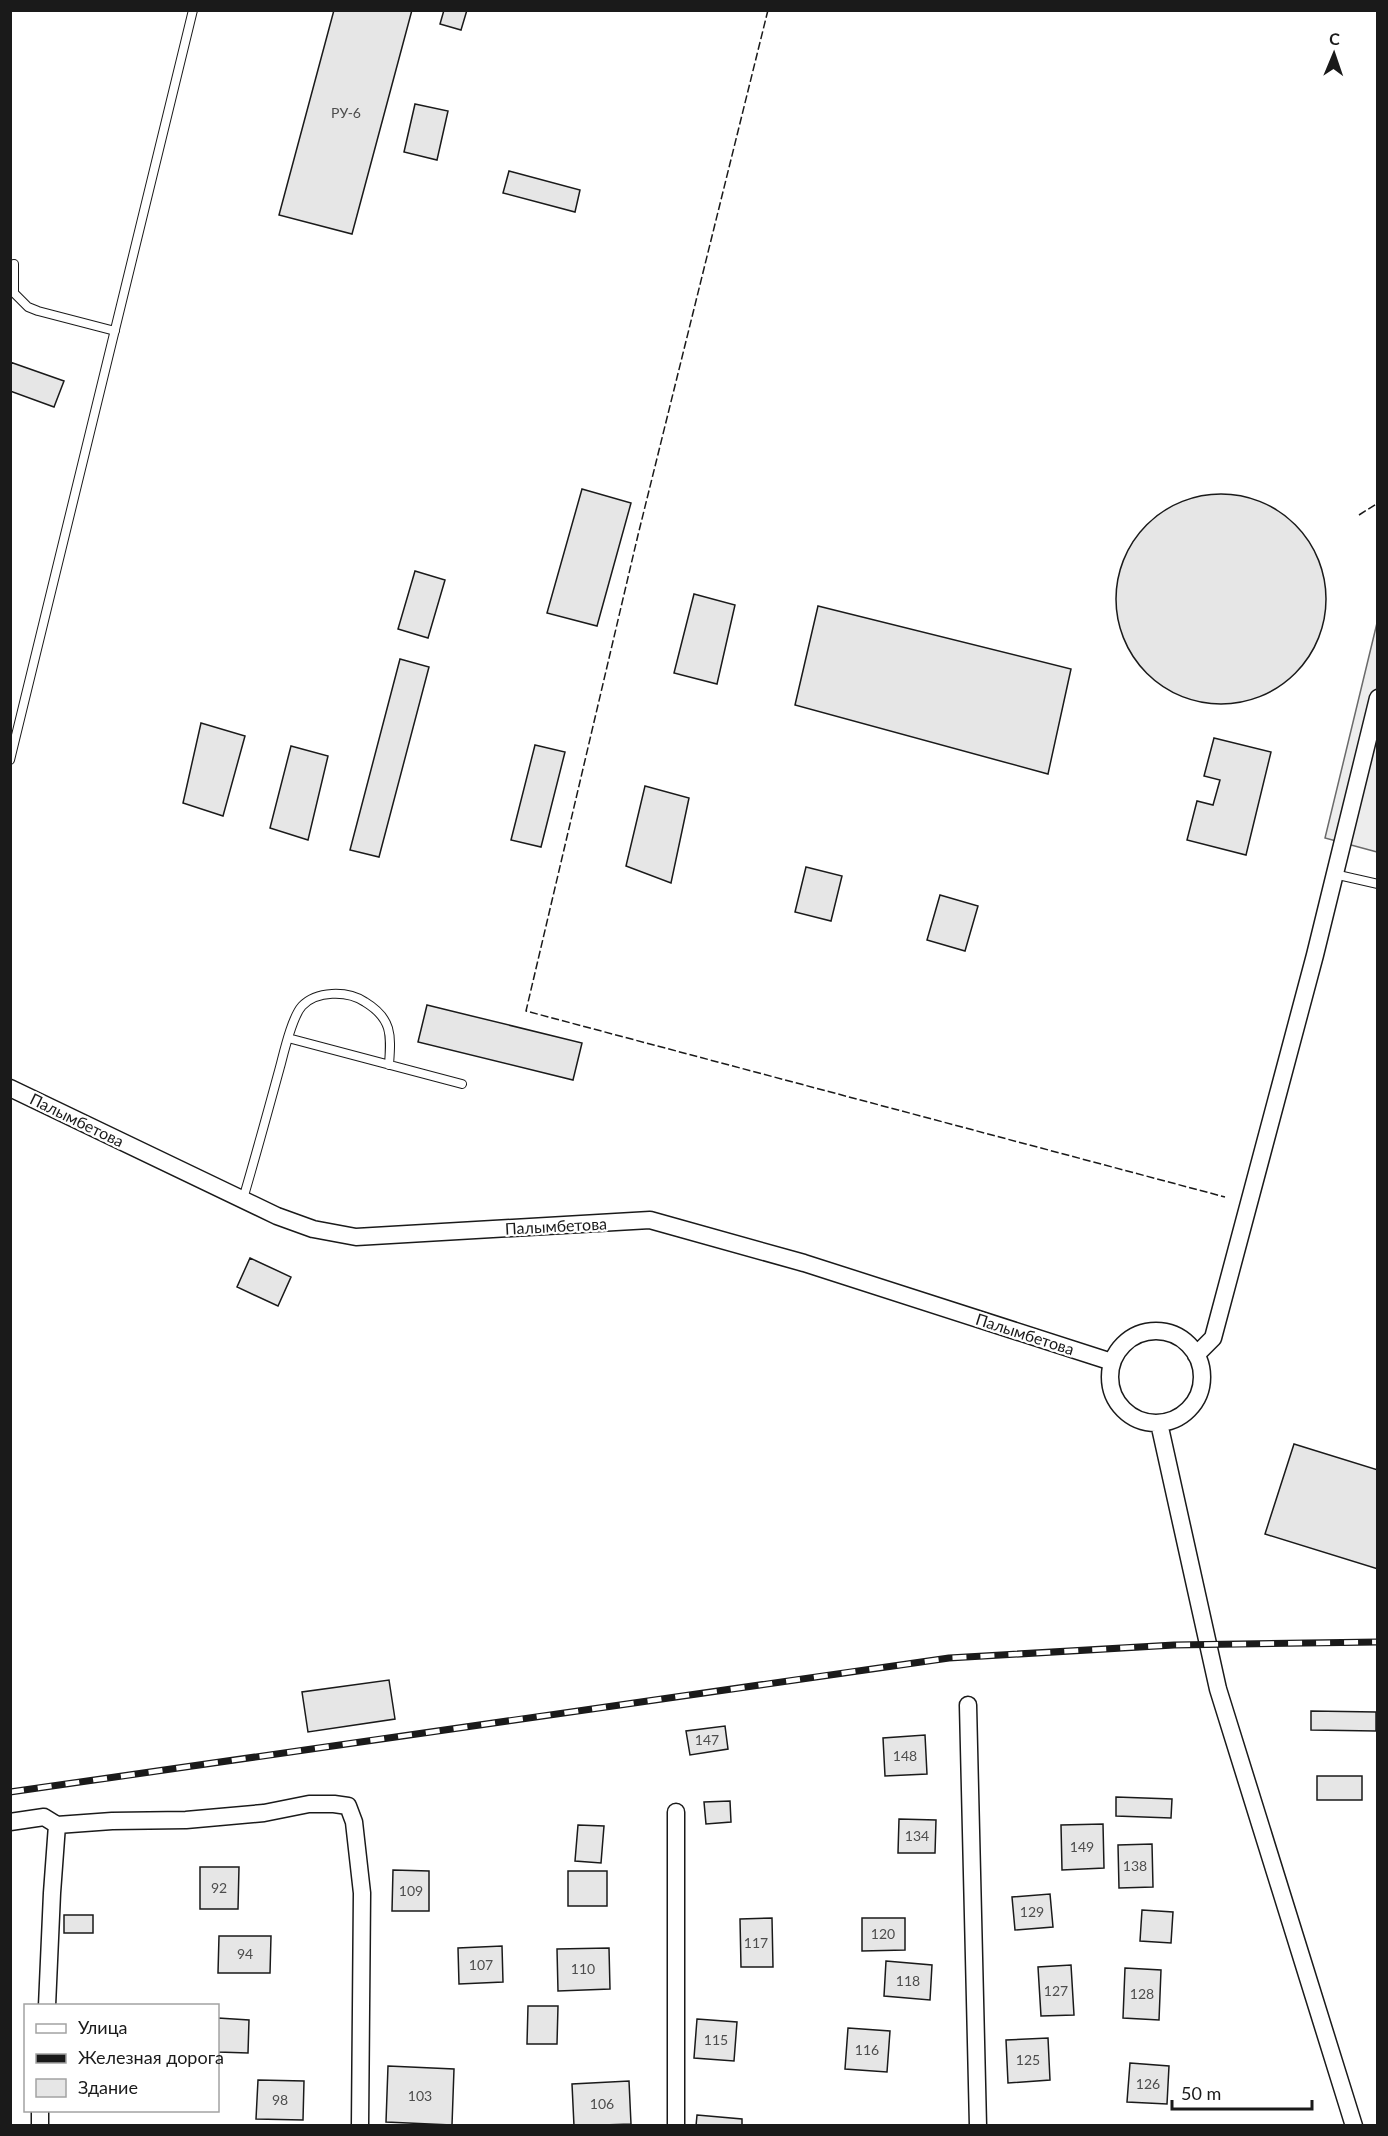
<svg xmlns="http://www.w3.org/2000/svg" width="1388" height="2136" viewBox="0 0 1388 2136" font-family="Lato,sans-serif">
<style>
.built{fill:#ededed;stroke:#6a6a6a;stroke-width:1.5}
.building{fill:#e6e6e6;stroke:#1a1a1a;stroke-width:1.5}
.lines{fill:none;stroke-linecap:round;stroke-linejoin:round}
.service-casing{stroke:#1a1a1a;stroke-width:10}
.minor-casing{stroke:#1a1a1a;stroke-width:19}
.service{stroke:#fff;stroke-width:8}
.minor{stroke:#fff;stroke-width:16}
.rail-casing{stroke:#1a1a1a;stroke-width:7}
.rail{stroke:#fff;stroke-width:4.5;stroke-dasharray:14;stroke-linecap:butt}
.fence{stroke:#1a1a1a;stroke-width:1.5;stroke-dasharray:8 3;stroke-linecap:butt}
.labels{text-anchor:middle;stroke-width:4.5;stroke-linejoin:round;paint-order:stroke}
.number-label{font-size:14px;fill:#4d4d4d}
.street-label{font-size:16px;fill:#1a1a1a;stroke:#fff}
</style>
<rect width="100%" height="100%" fill="#fff"/>
<path class="built" d="M1377,623V852L1325,838Z"/>
<path class="building" d="M334,10H412L352,234L279,215Z
M444,10H467L461,30L440,24Z
M415,104L448,111L437,160L404,152Z
M509,171L580,190L575,212L503,193Z
M10,362L64,381L54,407L10,391Z
M582,489L631,503L597,626L547,613Z
M1116 599a105 105 0 1 1 210 0a105 105 0 1 1-210 0Z
M415,571L445,580L428,638L398,629Z
M694,594L735,605L717,684L674,673Z
M818,606L1071,669L1048,774L795,705Z
M400,659L429,667L379,857L350,850Z
M201,723L245,736L223,816L183,803Z
M1214,738L1271,752L1246,855L1187,840L1197,801L1213,805L1220,780L1204,776Z
M535,745L565,752L541,847L511,840Z
M291,746L328,756L308,840L270,828Z
M645,786L689,798L671,883L626,866Z
M806,867L842,876L831,921L795,912Z
M940,895L978,906L965,951L927,940Z
M427,1005L582,1043L573,1080L418,1042Z
M250,1258L291,1277L278,1306L237,1287Z
M1294,1444L1378,1470V1569L1265,1534Z
M389,1680L395,1719L308,1732L302,1692Z
M1311,1711L1376,1712V1731L1311,1730Z
M725,1726L728,1749L690,1755L686,1731Z
M925,1735L927,1774L885,1776L883,1738Z
M1317,1776H1362V1800H1317Z
M1116,1797L1172,1799L1171,1818L1116,1816Z
M730,1801L731,1822L706,1824L704,1802Z
M899,1819L936,1820L935,1853H898Z
M1103,1824L1104,1868L1062,1870L1061,1825Z
M578,1825L604,1826L601,1863L575,1861Z
M1152,1844L1153,1887L1119,1888L1118,1845Z
M200,1867H239L238,1909H200Z
M393,1870L429,1871V1911H392Z
M568,1871H607V1906H568Z
M1050,1894L1053,1927L1015,1930L1012,1897Z
M1142,1910L1173,1912L1171,1943L1140,1941Z
M64,1915H93V1933H64Z
M772,1918L773,1967H741L740,1919Z
M862,1918H905V1950L862,1951Z
M219,1936H271L270,1973H218Z
M502,1946L503,1982L459,1984L458,1948Z
M609,1948L610,1989L558,1991L557,1949Z
M886,1961L932,1965L930,2000L884,1996Z
M1071,1965L1074,2015L1041,2016L1038,1967Z
M1125,1968L1161,1970L1159,2020L1123,2018Z
M528,2006H558L557,2044H527Z
M218,2018L249,2020L248,2053L218,2052Z
M697,2019L737,2022L734,2061L694,2058Z
M848,2028L890,2031L887,2072L845,2069Z
M1048,2038L1050,2080L1008,2083L1006,2040Z
M1130,2063L1169,2066L1167,2104L1127,2102Z
M388,2066L454,2069L452,2125L386,2122Z
M258,2080L304,2081L303,2120L256,2119Z
M629,2081L631,2124L574,2126L572,2084Z
M697,2115L742,2119V2126H696Z"/>
<g class="lines">
<defs>
<path id="service" d="M14,264V293L28,307L38,311L115,331
M10,760L193,10
M1334,874L1378,884
M288,1038L462,1084
M243,1199C256,1155 268,1111 280,1067C284,1052 292,1017 302,1006C316,991 347,990 365,1002C393,1019 391,1036 389,1065"/>
<path id="minor" d="M10,1088L277,1216L313,1229L356,1237L650,1220L804,1263L1112,1362
M1110 1377a46 46 0 1 1 92 0a46 46 0 1 1-92 0Z
M1196,1355L1213,1338L1315,955L1378,698
M1159,1423L1218,1689L1354,2126
M968,1705L978,2126
M10,1822L44,1817L57,1825
M47,2006L52,1893L57,1825L112,1821L186,1820L264,1813L309,1804H334L348,1806L354,1822L362,1893L360,2126
M40,2110V2126
M676,2126V1812"/>
</defs>
<use href="#service" class="service-casing"/>
<use href="#minor" class="minor-casing"/>
<use href="#service" class="service"/>
<use href="#minor" class="minor"/>
<defs>
<path id="rail" d="M10,1792L949,1658L1174,1645L1378,1642"/>
</defs>
<use href="#rail" class="rail-casing"/>
<use href="#rail" class="rail"/>
<path class="fence" d="M768,10L638,535L526,1011L1225,1197
M1359,515L1378,503"/>
</g>
<g class="labels">
<g class="number-label">
<text x="346" y="118">РУ-6</text>
<text x="707" y="1745">147</text>
<text x="905" y="1761">148</text>
<text x="917" y="1841">134</text>
<text x="1082" y="1852">149</text>
<text x="1135" y="1871">138</text>
<text x="219" y="1893">92</text>
<text x="411" y="1896">109</text>
<text x="1032" y="1917">129</text>
<text x="883" y="1939">120</text>
<text x="756" y="1948">117</text>
<text x="245" y="1959">94</text>
<text x="481" y="1970">107</text>
<text x="583" y="1974">110</text>
<text x="908" y="1986">118</text>
<text x="1056" y="1996">127</text>
<text x="1142" y="1999">128</text>
<text x="716" y="2045">115</text>
<text x="867" y="2055">116</text>
<text x="1028" y="2065">125</text>
<text x="1148" y="2089">126</text>
<text x="420" y="2101">103</text>
<text x="280" y="2105">98</text>
<text x="602" y="2109">106</text>
</g>
<g class="street-label">
<text transform="translate(77 1120) rotate(26)" y="6">Палымбетова</text>
<text transform="translate(556 1226) rotate(-3)" y="6">Палымбетова</text>
<text transform="translate(1025 1334) rotate(18)" y="6">Палымбетова</text>
</g>
</g>
<rect width="1388" height="2136" fill="none" stroke="#1a1a1a" stroke-width="24"/>
<rect x="24" y="2004" width="195" height="108" fill="#ffffff" stroke="#a3a3a3" stroke-width="1.5"/>
<rect x="36" y="2024" width="30" height="9" fill="#ffffff" stroke="#a3a3a3" stroke-width="1.5"/>
<text x="78" y="2034" font-size="18" fill="#1a1a1a">Улица</text>
<rect x="36" y="2054" width="30" height="9" fill="#1a1a1a" stroke="#a3a3a3" stroke-width="1.5"/>
<text x="78" y="2064" font-size="18" fill="#1a1a1a">Железная дорога</text>
<rect x="36" y="2079" width="30" height="18" fill="#e6e6e6" stroke="#a3a3a3" stroke-width="1.5"/>
<text x="78" y="2094" font-size="18" fill="#1a1a1a">Здание</text>
<g transform="translate(1334 54) rotate(2)" stroke="#ffffff" stroke-width="4.5" paint-order="stroke">
<path d="M0-4.5L10 22L0 15L-10 22Z" fill="#1a1a1a"/>
<text y="-9" font-size="16" font-weight="bold" text-anchor="middle" fill="#1a1a1a">С</text>
</g>
<path d="M1172 2100v9h140v-9" fill="none" stroke="#1a1a1a" stroke-width="3"/>
<text x="1181" y="2100" font-size="18" fill="#1a1a1a" stroke="#ffffff" stroke-width="4.5" paint-order="stroke">50 m</text>
</svg>
